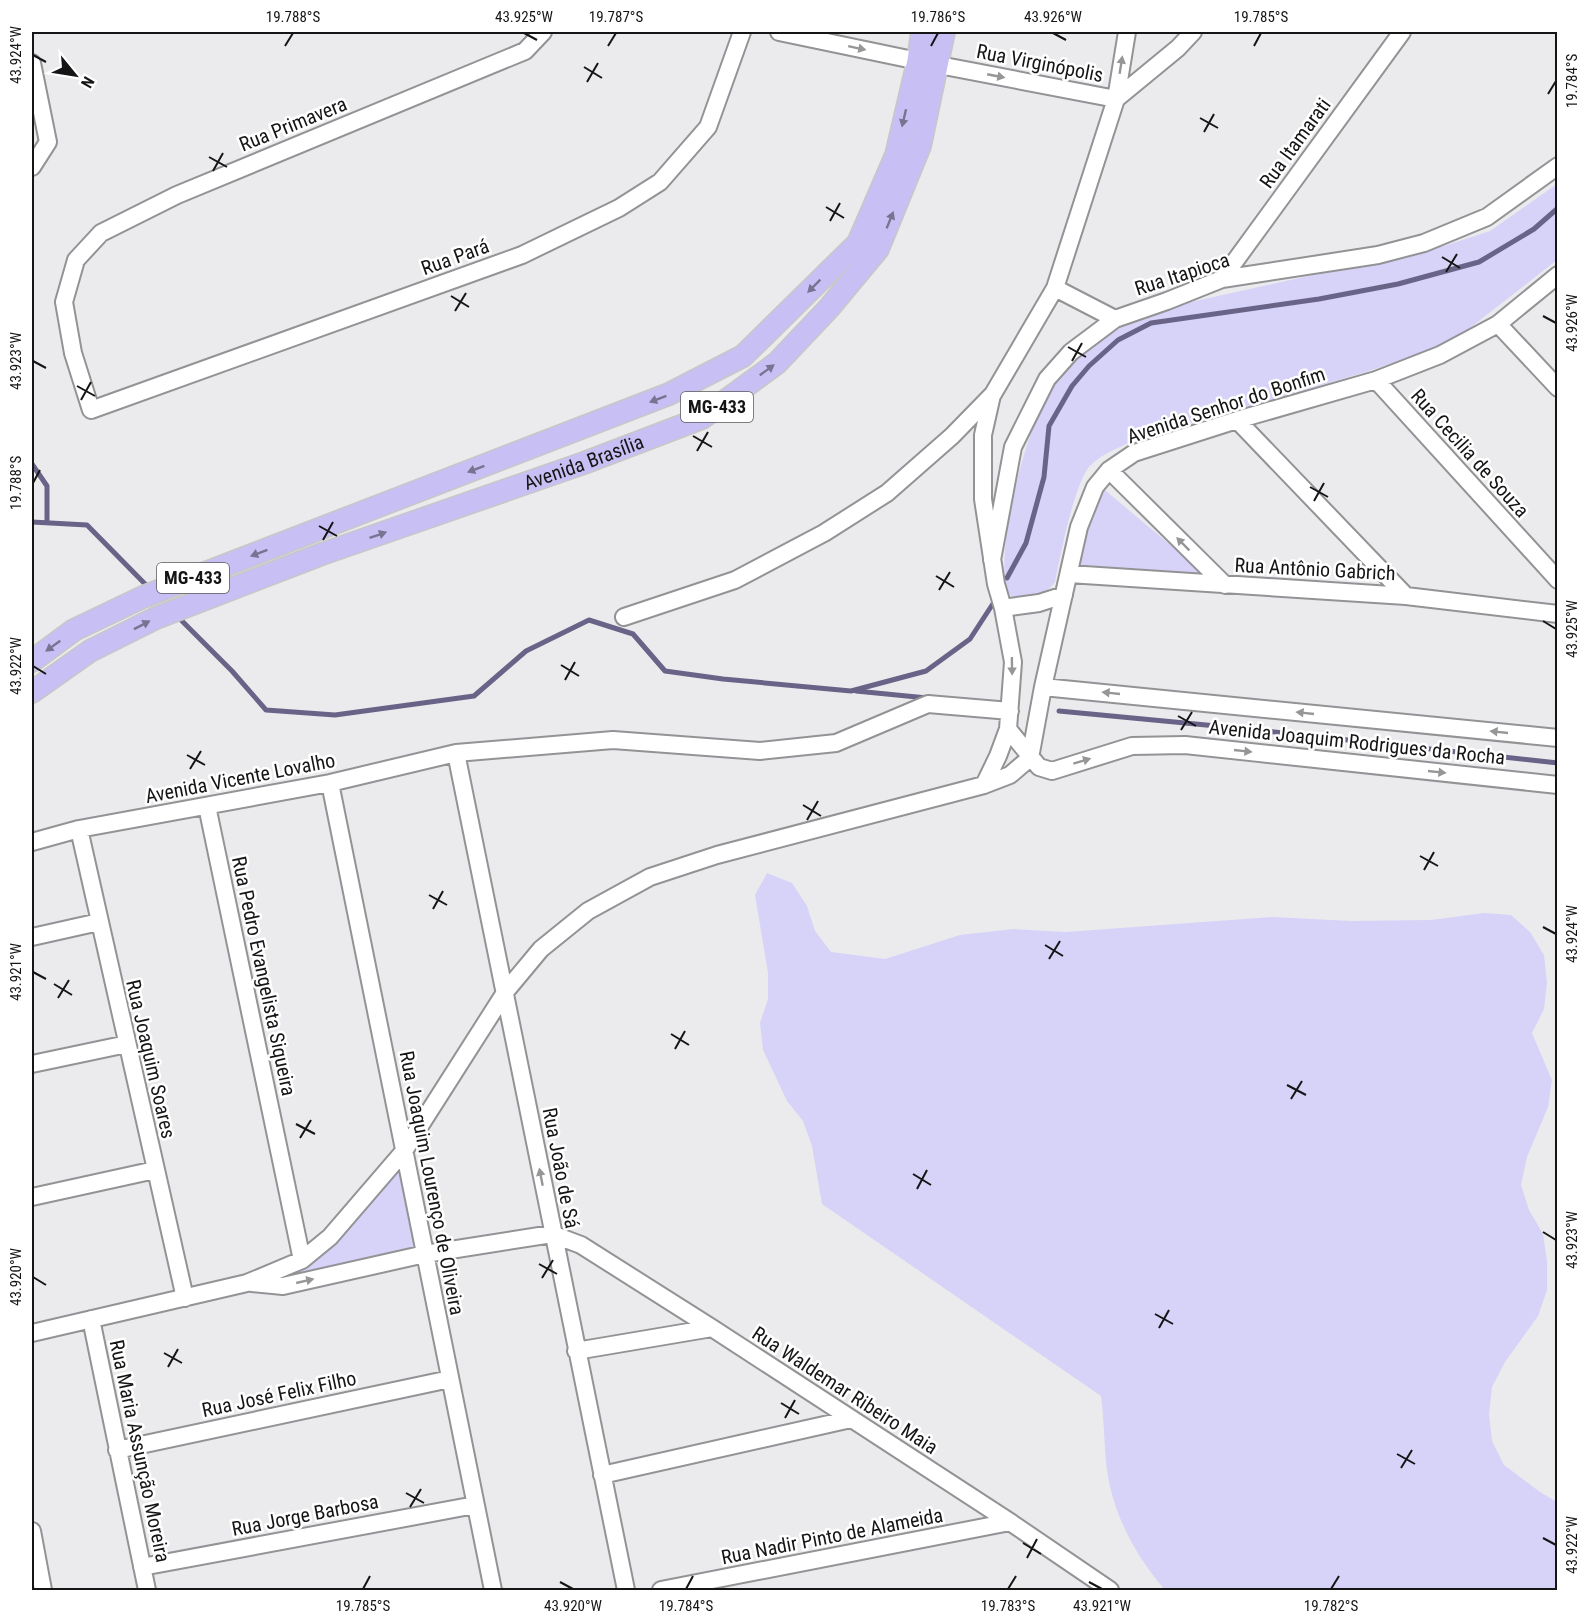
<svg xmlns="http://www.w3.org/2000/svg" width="1589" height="1622" viewBox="0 0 1589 1622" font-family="'Roboto Condensed',sans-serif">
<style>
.green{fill:#d6d2f8}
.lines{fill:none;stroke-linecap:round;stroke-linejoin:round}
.stream{stroke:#696487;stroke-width:5}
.minor-casing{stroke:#939396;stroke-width:20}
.major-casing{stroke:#c7c7c7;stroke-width:24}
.minor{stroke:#fff;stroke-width:16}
.major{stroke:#c8c0f4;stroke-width:21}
.oneway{fill:#969696}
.oneway2{fill:#777390}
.ticks{fill:none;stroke:#151516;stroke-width:2}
.labels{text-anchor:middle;stroke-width:5;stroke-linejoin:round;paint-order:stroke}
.shield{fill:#fff;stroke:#5b5b5c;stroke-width:1.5}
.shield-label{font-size:18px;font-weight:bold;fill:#151516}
.street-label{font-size:20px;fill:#151516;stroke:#fff}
.neatline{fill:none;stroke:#151516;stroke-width:2}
.ticks-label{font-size:15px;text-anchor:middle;fill:#151516}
</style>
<rect width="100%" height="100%" fill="#ebebee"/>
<path class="green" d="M1557,184V260L1466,331L1432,349L1369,371L1137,439C1121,447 1102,453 1089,467C1074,485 1060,557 1055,582C1042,599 1031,599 1011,596C987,566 1033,403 1058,374C1069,362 1083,352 1095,341C1102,335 1109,327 1116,323C1125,318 1137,316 1146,312L1444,246L1490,231Z
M1100,486L1212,580L1076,571L1088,514Z
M767,873L792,883L807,906L815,931L831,952L885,959L960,935L1013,929L1066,932L1273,917L1351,921L1431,920L1484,913L1511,915L1530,932L1544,955L1547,982L1544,1009L1532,1033L1552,1080L1548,1107L1527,1157L1521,1185L1529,1210L1543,1234L1547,1261V1290L1538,1316L1505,1362L1492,1387L1489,1414L1492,1441L1504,1465L1540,1492L1557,1502V1590H1165C1134,1554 1110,1509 1106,1461C1104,1439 1104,1418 1101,1396L822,1204L812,1146L803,1121L787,1101L763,1050L760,1023L768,999V973L755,895Z
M401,1162L418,1250L285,1280L303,1264Z"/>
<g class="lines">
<path class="stream" d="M32,464L47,486V522
M32,522L87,525L150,589
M1007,578L1026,543L1044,477L1049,426L1072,386L1089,366L1118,340L1151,323L1319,299L1398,284L1479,262L1534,229L1558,208
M176,615L232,671L266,710L335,715L474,696L526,651L589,620L633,634L665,671L723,679L851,691L926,671L970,639L996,599
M856,691L927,698
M1059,711L1248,729L1558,763"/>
<defs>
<path id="minor" d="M543,32L525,51L177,195L101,233L76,260L64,302L73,353L91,410L522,255L619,208L660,182L708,127L742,32
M779,32L918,61L1116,99
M32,63L48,142L32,167
M1116,99L1178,48L1193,32
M1222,279L1402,32
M1055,288L1115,319
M1498,324L1558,388
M1376,380L1558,580
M1237,420L1406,596
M1109,470L1225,585
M992,560L1013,447L1047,379L1071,352L1115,319L1167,301L1222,279L1378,255L1424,243L1487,217L1558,166
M1069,574L1406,596L1558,614
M1003,608L1039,603L1064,595
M624,617L735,580L824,533L887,493L952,436L993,394L1055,288L1116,99L1127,32
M1043,687L1558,738
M1008,729L1039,767L1052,771L1132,746L1185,745L1558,785
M456,753L626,1590
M1030,758L1043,687L1079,527L1095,487L1109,470L1134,453L1237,420L1376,380L1440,355L1498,324L1558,275
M330,783L493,1590
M984,785L998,756L1008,729L1013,662L1003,608L996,584L983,499V435L992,395
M207,806L302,1260
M79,829L185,1298
M32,842L79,829L330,783L456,753L613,740L760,751L836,743L928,704L1010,711
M32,937L99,922
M32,1064L127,1044
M32,1197L155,1170
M252,1283L283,1286L425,1254L552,1234L581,1245L712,1328L1010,1522L1110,1590
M91,1319L147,1590
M32,1333L247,1283L302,1260L330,1237L404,1151L506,991L541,949L588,911L650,877L717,855L984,785L1010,775L1030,758
M576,1351L712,1328
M117,1450L450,1379
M602,1475L851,1419
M32,1531L43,1590
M142,1567L475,1505
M661,1590L1010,1522"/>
<g id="major">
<path d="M32,661L74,630L143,597L669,394L743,356L858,243L896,155L918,61L922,32"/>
<path id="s1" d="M32,692L90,651L156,618L322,554L584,463L702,418L777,363L829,308L878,249L920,146L944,32"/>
</g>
</defs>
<use href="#minor" class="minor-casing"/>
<use href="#major" class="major-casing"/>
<use href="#minor" class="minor"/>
<use href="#major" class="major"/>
</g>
<defs><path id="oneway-solid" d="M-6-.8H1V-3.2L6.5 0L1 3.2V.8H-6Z" transform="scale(1.5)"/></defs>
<g class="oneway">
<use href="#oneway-solid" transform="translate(857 48) rotate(12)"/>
<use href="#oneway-solid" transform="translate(1121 65) rotate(-81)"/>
<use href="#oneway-solid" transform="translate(996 76) rotate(11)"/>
<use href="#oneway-solid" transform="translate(1183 544) rotate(-135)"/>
<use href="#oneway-solid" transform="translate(1012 666) rotate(89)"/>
<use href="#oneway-solid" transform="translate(1111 693) rotate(-174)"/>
<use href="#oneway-solid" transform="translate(1305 713) rotate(-174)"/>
<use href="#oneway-solid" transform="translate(1499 732) rotate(-174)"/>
<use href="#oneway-solid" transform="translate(1243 751) rotate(6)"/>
<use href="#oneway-solid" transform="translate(1082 761) rotate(-17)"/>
<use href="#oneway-solid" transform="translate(1437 772) rotate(6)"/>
<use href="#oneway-solid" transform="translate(541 1177) rotate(-101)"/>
<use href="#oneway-solid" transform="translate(305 1281) rotate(-13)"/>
</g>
<g class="oneway2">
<use href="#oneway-solid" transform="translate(904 118) rotate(103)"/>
<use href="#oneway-solid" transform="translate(890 220) rotate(-68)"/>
<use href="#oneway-solid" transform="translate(814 286) rotate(135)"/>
<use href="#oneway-solid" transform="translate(767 370) rotate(-36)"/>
<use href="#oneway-solid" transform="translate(658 399) rotate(159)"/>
<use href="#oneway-solid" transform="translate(476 469) rotate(159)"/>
<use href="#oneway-solid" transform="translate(378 535) rotate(-19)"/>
<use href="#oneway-solid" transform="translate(259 553) rotate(159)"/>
<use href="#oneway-solid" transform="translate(142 625) rotate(-27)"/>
<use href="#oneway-solid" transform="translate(53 646) rotate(144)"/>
</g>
<path class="ticks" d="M524,33L537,40M1053,33L1066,40M285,46L293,33M608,46L616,33M931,46L938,33M1254,46L1261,33M33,55L46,62M584,67L602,78M587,82L598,63M1548,94L1556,81M1200,118L1218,128M1204,132L1214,114M209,157L227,167M213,171L223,153M826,207L844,218M830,221L840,203M1442,257L1460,268M1446,272L1457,254M451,296L469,307M455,311L466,293M1543,316L1556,323M1068,347L1086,357M33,361L46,368M1072,361L1082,343M77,386L95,396M81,400L91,382M693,436L712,447M697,451L708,432M33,483L40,470M1310,487L1328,497M1314,501L1324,483M319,526L337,536M323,540L333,522M936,576L954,587M939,590L950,572M1543,621L1556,629M561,665L579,676M33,666L46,674M565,680L575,662M1178,716L1196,726M1181,730L1192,712M187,755L205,765M190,769L201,751M803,805L821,816M807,820L818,801M1420,856L1438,866M1424,870L1434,852M429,895L447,905M433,909L443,891M1543,927L1556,934M1045,945L1063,956M1049,959L1060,941M33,972L46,979M54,984L72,995M58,998L69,980M671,1034L689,1045M675,1049L685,1031M1287,1085L1306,1095M1291,1099L1302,1081M296,1124L315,1134M300,1138L311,1120M913,1174L931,1185M917,1189L927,1170M1543,1232L1556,1240M539,1264L557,1274M33,1277L46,1285M542,1278L553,1260M1155,1314L1173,1324M1159,1328L1169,1310M164,1353L182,1363M168,1367L178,1349M781,1403L799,1414M785,1418L795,1400M1397,1454L1415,1464M1401,1468L1412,1450M406,1493L424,1503M410,1507L421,1489M1543,1538L1556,1545M1023,1543L1041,1554M1027,1558L1037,1539M560,1582L573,1589M1089,1582L1102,1589M363,1589L370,1576M686,1589L693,1576M1008,1589L1016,1576M1331,1589L1339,1576"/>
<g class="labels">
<g class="shield">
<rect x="681" y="392" width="72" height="30" rx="4.5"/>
<rect x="157" y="563" width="72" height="30" rx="4.5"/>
</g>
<g class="shield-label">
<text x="717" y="413">MG-433</text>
<text x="193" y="584">MG-433</text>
</g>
<g class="street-label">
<text transform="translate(1040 63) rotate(11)" y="7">Rua Virginópolis</text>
<text transform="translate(293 124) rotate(-22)" y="7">Rua Primavera</text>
<text transform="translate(1295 143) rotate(-54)" y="7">Rua Itamarati</text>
<text transform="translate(455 257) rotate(-20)" y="7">Rua Pará</text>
<text transform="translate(1182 274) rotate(-18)" y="7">Rua Itapioca</text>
<text transform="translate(1226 405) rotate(-18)" y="7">Avenida Senhor do Bonfim</text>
<text transform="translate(1470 453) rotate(48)" y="7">Rua Cecilia de Souza</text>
<text dy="7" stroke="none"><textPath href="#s1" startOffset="600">Avenida Brasília</textPath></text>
<text transform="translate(1315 569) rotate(3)" y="7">Rua Antônio Gabrich</text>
<text transform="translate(1357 742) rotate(6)" y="7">Avenida Joaquim Rodrigues da Rocha</text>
<text transform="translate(240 778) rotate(-11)" y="7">Avenida Vicente Lovalho</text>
<text transform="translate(264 976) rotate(78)" y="7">Rua Pedro Evangelista Siqueira</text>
<text transform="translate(151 1059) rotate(77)" y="7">Rua Joaquim Soares</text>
<text transform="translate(561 1168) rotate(79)" y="7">Rua João de Sá</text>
<text transform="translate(432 1183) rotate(79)" y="7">Rua Joaquim Lourenço de Oliveira</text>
<text transform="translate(845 1390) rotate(33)" y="7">Rua Waldemar Ribeiro Maia</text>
<text transform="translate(279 1394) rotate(-12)" y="7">Rua José Felix Filho</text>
<text transform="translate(140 1451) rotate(78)" y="7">Rua Maria Assunção Moreira</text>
<text transform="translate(305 1515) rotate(-11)" y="7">Rua Jorge Barbosa</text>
<text transform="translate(832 1536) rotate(-11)" y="7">Rua Nadir Pinto de Alameida</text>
</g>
</g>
<rect width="1589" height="1622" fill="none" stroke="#ffffff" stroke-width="66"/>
<g transform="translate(75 75) rotate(120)" stroke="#ffffff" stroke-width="4.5" paint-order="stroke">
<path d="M0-4.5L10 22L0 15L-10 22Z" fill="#151516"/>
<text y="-9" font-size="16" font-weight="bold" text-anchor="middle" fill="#151516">N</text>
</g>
<rect x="33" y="33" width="1523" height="1556" class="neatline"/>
<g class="ticks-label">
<text x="293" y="22">19.788°S</text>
<text x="524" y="22">43.925°W</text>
<text x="616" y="22">19.787°S</text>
<text x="938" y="22">19.786°S</text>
<text x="1053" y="22">43.926°W</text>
<text x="1261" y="22">19.785°S</text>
<text transform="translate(16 55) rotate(-90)" y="5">43.924°W</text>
<text transform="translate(1572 81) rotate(-90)" y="5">19.784°S</text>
<text transform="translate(1572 323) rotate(-90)" y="5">43.926°W</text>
<text transform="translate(16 361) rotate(-90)" y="5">43.923°W</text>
<text transform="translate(16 483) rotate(-90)" y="5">19.788°S</text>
<text transform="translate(1572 629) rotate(-90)" y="5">43.925°W</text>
<text transform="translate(16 666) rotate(-90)" y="5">43.922°W</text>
<text transform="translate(1572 934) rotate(-90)" y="5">43.924°W</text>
<text transform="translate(16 972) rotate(-90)" y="5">43.921°W</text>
<text transform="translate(1572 1240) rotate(-90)" y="5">43.923°W</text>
<text transform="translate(16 1277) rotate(-90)" y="5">43.920°W</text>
<text transform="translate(1572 1545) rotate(-90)" y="5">43.922°W</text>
<text x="363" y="1611">19.785°S</text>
<text x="573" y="1611">43.920°W</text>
<text x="686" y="1611">19.784°S</text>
<text x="1008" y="1611">19.783°S</text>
<text x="1102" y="1611">43.921°W</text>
<text x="1331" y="1611">19.782°S</text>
</g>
</svg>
